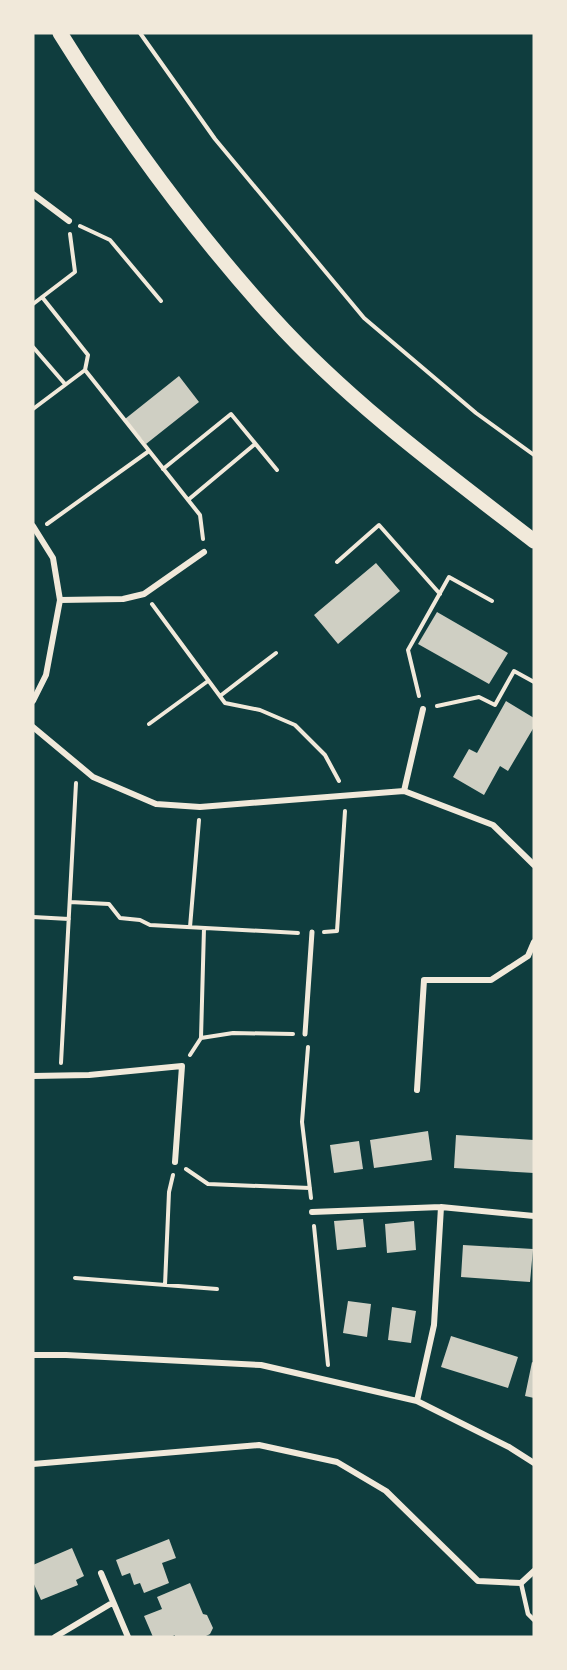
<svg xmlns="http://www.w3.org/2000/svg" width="567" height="1670" viewBox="0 0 567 1670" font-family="Arial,sans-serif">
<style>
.building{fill:#cfcfc3}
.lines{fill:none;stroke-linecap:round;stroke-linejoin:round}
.path{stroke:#f1e9da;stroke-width:4}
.service{stroke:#f1e9da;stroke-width:4.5}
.pedestrian{stroke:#f1e9da;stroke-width:5}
.minor{stroke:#f1e9da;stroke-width:6}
.primary{stroke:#f1e9da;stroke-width:15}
</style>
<rect width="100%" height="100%" fill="#0f3d3e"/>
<path class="building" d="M179,376L199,402L146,444L125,419Z
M376,563L400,591L338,644L314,615Z
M437,612L508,653L489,684L418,644Z
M506,701L534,718V727L508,771L500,766L484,795L453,777L469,749L477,753Z
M428,1131L432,1160L374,1168L370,1140Z
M456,1135L534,1140V1173L454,1168Z
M359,1141L363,1169L334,1173L330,1145Z
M363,1219L366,1247L337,1250L334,1221Z
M414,1221L416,1250L387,1253L385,1224Z
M463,1245L533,1249L530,1282L461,1277Z
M348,1301L371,1304L367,1337L343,1333Z
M392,1307L416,1311L411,1343L388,1340Z
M451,1336L518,1357L508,1388L441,1367Z
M532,1362L534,1363V1398L525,1396Z
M169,1539L176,1558L162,1563L169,1583L144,1593L140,1583L134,1585L130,1573L122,1576L116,1560Z
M72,1548L84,1576L76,1580L78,1585L41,1600L33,1582V1565Z
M190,1583L203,1614L207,1615L213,1628L210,1634L204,1637H175V1635L170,1637H153L144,1616L162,1609L157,1597Z"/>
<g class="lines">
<path class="path" d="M140,33L215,139L364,318L476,413L534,455
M80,226L110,240L161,301
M42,297L88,355L85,370L200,515L203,539
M33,304L75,272L70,234
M33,347L65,384
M33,409L85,370
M163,469L231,414L277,470
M188,500L255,444
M47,524L149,451
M337,562L379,525L440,594
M152,604L225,703L260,710L295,725L325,755L339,781
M220,696L276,653
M419,696L408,650L449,577L492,601
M437,706L479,697L495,705L514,671L534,682
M149,724L208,681
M70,902L109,904L120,918L140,920L150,925L298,933
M33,917L69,919
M190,927L199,820
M324,932L337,931L345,811
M201,1038L204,928
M308,1047L302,1122L311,1198
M190,1055L201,1038L233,1033L293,1034
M61,1063L76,783
M186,1169L208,1184L310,1188
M314,1226L328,1365
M75,1278L217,1289
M165,1285L169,1192L173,1175"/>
<path class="service" d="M521,1583L528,1614L534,1620"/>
<path class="pedestrian" d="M305,1034L312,932"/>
<path class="minor" d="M33,194L69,221
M33,526L53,558L60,600L46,675L33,701
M60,600L123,599L144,594L204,552
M33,727L93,777L156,804L200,807L404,791L493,825L534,865
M404,791L423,709
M33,1076L89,1075L182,1066L175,1162
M417,1090L424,980H491L528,956L534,942
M312,1212L441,1207L534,1216
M33,1355H66L261,1365L417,1401L509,1447L534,1463
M417,1401L434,1325L441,1207
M33,1464L259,1445L337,1462L386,1491L478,1581L521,1583L534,1571
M101,1573L128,1637
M55,1637L112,1603"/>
<path class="primary" d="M60,33C121,131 194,231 272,317C349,402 443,471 534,541"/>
</g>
<rect width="567" height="1670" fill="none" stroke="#f1e9da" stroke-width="69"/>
</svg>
